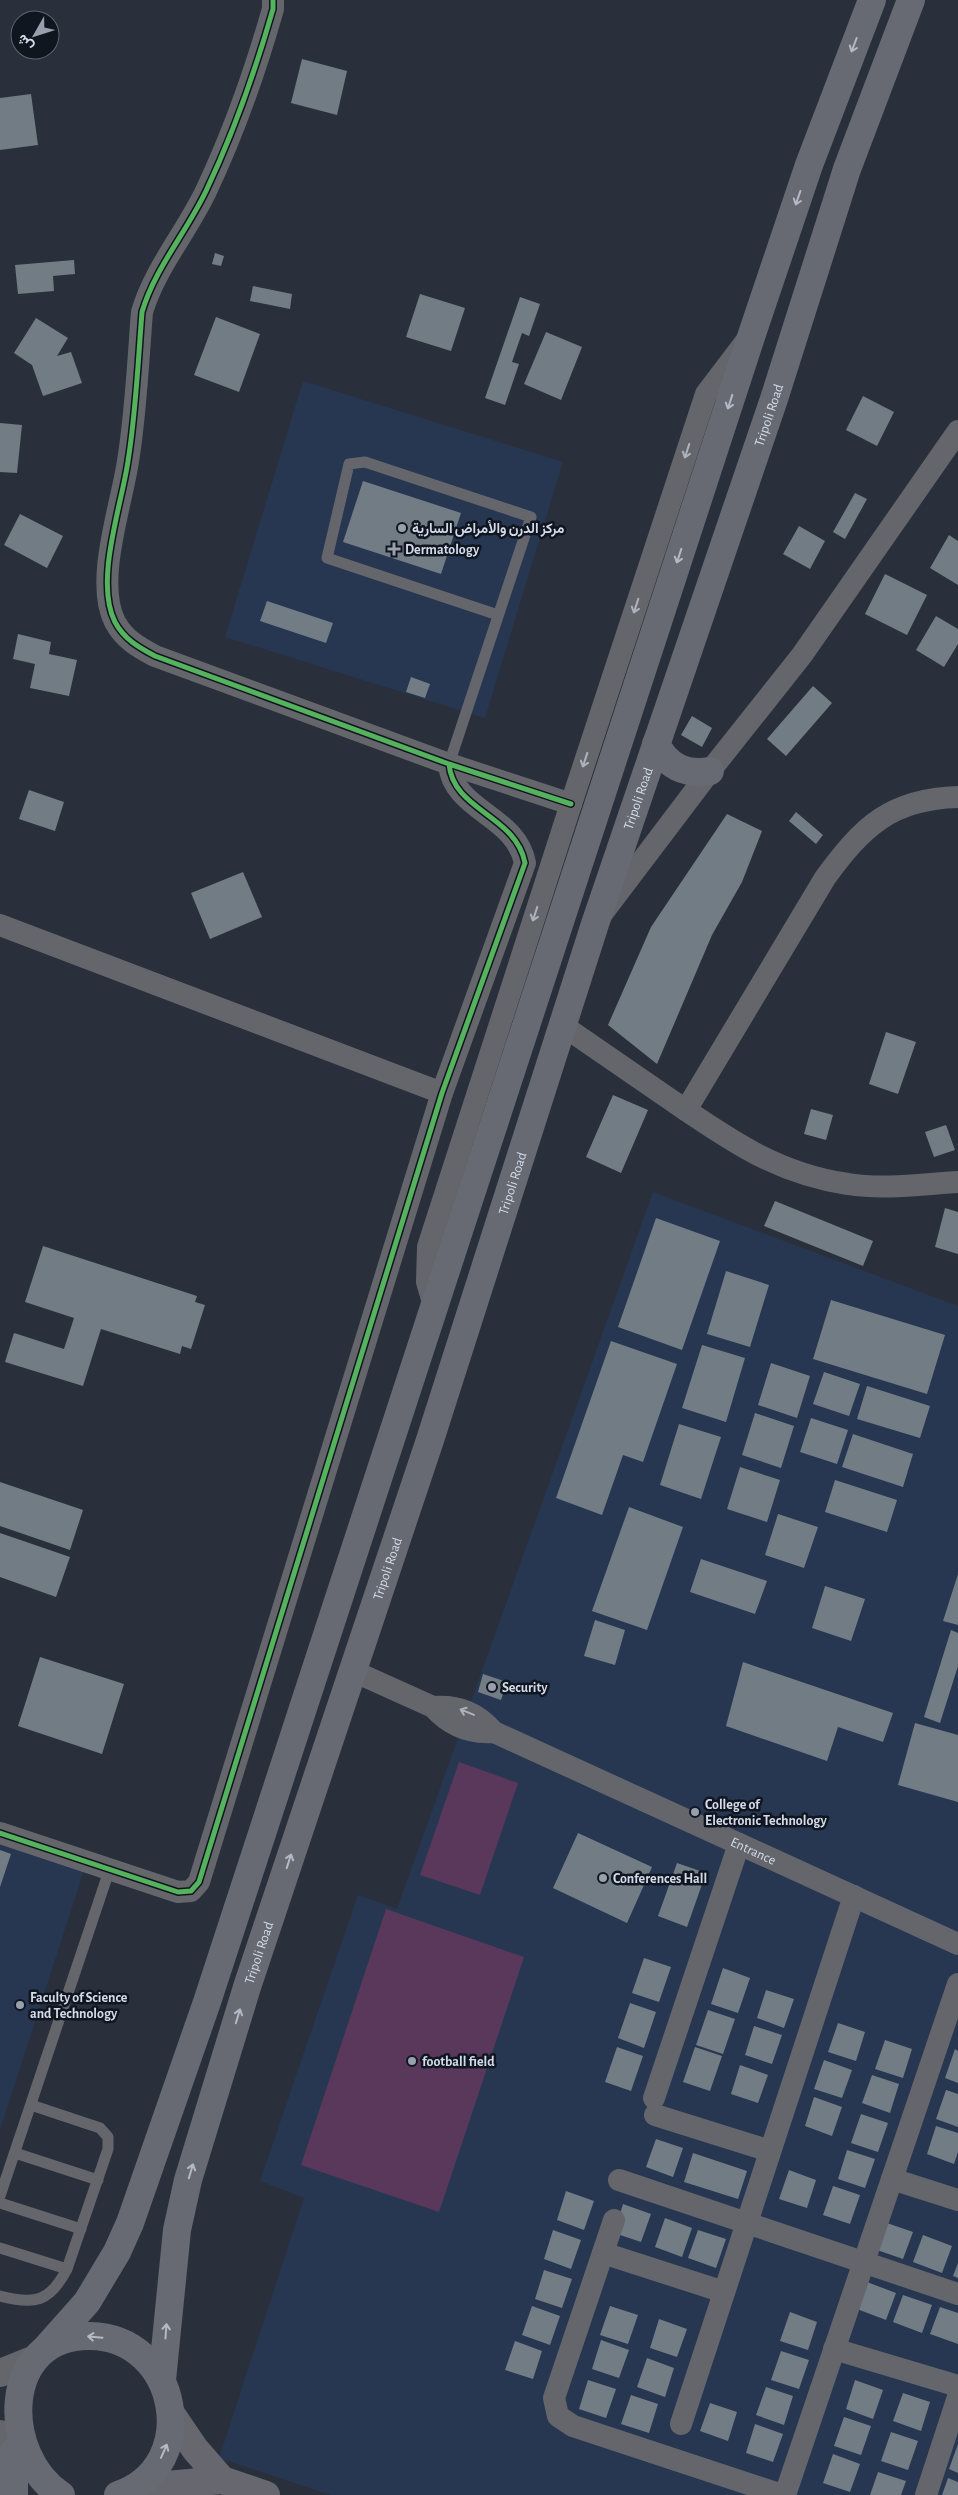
<svg xmlns="http://www.w3.org/2000/svg" width="958" height="2495" viewBox="0 0 958 2495" font-family="'Alegreya Sans',Vazirmatn,sans-serif">
<style>
.built{fill:#273751}
.green{fill:#59385c}
.building{fill:#727c85}
.lines{fill:none;stroke-linecap:round;stroke-linejoin:round}
.service{stroke:#65666b;stroke-width:11}
.minor{stroke:#65666b;stroke-width:22}
.tertiary{stroke:#65666b;stroke-width:28}
.secondary{stroke:#67686f;stroke-width:28}
.trunk{stroke:#676a72;stroke-width:28}
.cycleway-casing{stroke:#101620;stroke-width:8}
.cycleway{stroke:#56b35d;stroke-width:5}
.oneway{stroke:#b3b9c6}
.oneway2{stroke:#acb2be}
.poi-dot{fill:#989fad;stroke:#101620;stroke-width:2}
.labels{text-anchor:middle;stroke-width:5;stroke-linejoin:round;paint-order:stroke}
.street-label{font-size:14px;fill:#d3dbea;stroke:#101620}
.poi-label{font-size:14px;font-weight:bold;fill:#d3dbea;stroke:#101620;text-anchor:start}
</style>
<rect width="100%" height="100%" fill="#29303c"/>
<path class="built" d="M303,381L563,462L485,718L225,637Z
M653,1192L958,1306V2495H331L219,2458L304,2198L260,2181L358,1895L397,1909Z
M0,1844L84,1870L0,2130Z"/>
<path class="green" d="M459,1762L518,1783L480,1895L420,1875Z
M386,1909L524,1957L439,2212L301,2165Z"/>
<path class="building" d="M302,59L347,71L337,115L291,103Z
M31,94L38,145L0,150V98Z
M215,253L224,256L221,266L212,264Z
M74,260L75,274L53,276L54,291L18,294L15,265Z
M253,286L292,294L290,309L250,301Z
M420,294L465,308L451,351L406,337Z
M520,297L540,304L529,336L522,333L512,362L519,364L505,405L485,398Z
M216,317L260,334L239,392L194,375Z
M36,318L68,338L57,356L71,352L82,383L43,396L32,365L14,353Z
M546,332L582,347L561,400L524,384Z
M863,396L894,412L877,446L846,430Z
M0,423L22,425L17,473L0,472Z
M363,481L461,513L441,574L343,542Z
M855,493L867,499L845,539L833,532Z
M20,514L63,536L47,568L4,545Z
M799,526L825,541L810,569L783,554Z
M949,535L958,541V585L930,568Z
M885,574L927,595L907,635L865,614Z
M267,601L333,623L326,643L260,621Z
M936,616L958,629V644L944,667L916,650Z
M18,634L51,642L49,654L77,660L69,696L30,688L35,664L13,659Z
M411,677L430,684L425,698L406,692Z
M813,686L832,703L786,756L767,739Z
M692,716L712,728L702,747L681,735Z
M29,790L64,802L55,831L19,819Z
M796,812L823,835L816,844L789,821Z
M727,814L762,831L742,882L712,935L657,1064L608,1025L651,927Z
M243,872L262,917L210,939L191,893Z
M886,1032L916,1042L898,1094L869,1084Z
M613,1095L648,1110L621,1173L586,1157Z
M811,1109L833,1115L826,1140L804,1134Z
M946,1125L955,1150L934,1157L925,1132Z
M775,1201L873,1241L863,1266L764,1226Z
M945,1208L958,1212V1254L935,1247Z
M656,1218L720,1241L682,1350L618,1327Z
M43,1246L197,1296L195,1302L205,1305L191,1349L182,1346L180,1354L101,1329L83,1386L5,1362L14,1333L64,1349L74,1318L25,1302Z
M726,1271L769,1285L750,1347L707,1334Z
M831,1300L945,1335L927,1394L813,1359Z
M611,1341L677,1364L643,1462L623,1455L602,1515L556,1498Z
M702,1345L745,1358L726,1422L682,1408Z
M771,1363L810,1376L797,1418L758,1405Z
M824,1372L860,1384L849,1416L813,1404Z
M867,1386L930,1406L920,1438L857,1419Z
M755,1413L794,1426L781,1468L742,1455Z
M811,1418L848,1430L837,1464L800,1452Z
M679,1424L721,1437L701,1499L660,1485Z
M853,1434L913,1454L903,1487L842,1467Z
M740,1467L780,1480L767,1522L727,1509Z
M835,1480L897,1500L887,1532L825,1512Z
M0,1482L83,1510L70,1550L0,1526Z
M629,1507L683,1527L647,1630L592,1611Z
M778,1514L818,1527L804,1568L765,1555Z
M0,1533L70,1557L56,1597L0,1577Z
M701,1559L767,1581L755,1614L690,1592Z
M958,1574V1625L943,1621Z
M825,1586L865,1599L851,1641L812,1628Z
M595,1620L625,1630L615,1665L584,1656Z
M951,1630L958,1633V1666L940,1723L924,1717Z
M40,1657L124,1684L102,1754L18,1726Z
M743,1662L893,1713L883,1742L838,1727L827,1761L726,1726Z
M483,1674L507,1682L501,1700L478,1692Z
M915,1723L958,1735V1802L898,1785Z
M578,1833L652,1867L627,1923L553,1888Z
M0,1850L11,1854L0,1887Z
M677,1863L706,1873L687,1927L658,1916Z
M644,1958L671,1967L659,2002L632,1993Z
M723,1968L750,1978L738,2013L711,2004Z
M766,1990L794,1999L784,2028L757,2018Z
M630,2003L656,2012L644,2048L618,2038Z
M708,2010L735,2019L723,2054L696,2045Z
M838,2023L865,2032L856,2061L828,2052Z
M754,2026L782,2035L772,2064L745,2055Z
M885,2040L912,2049L903,2078L875,2069Z
M617,2047L643,2056L631,2091L605,2082Z
M695,2047L722,2056L710,2091L683,2082Z
M955,2049L958,2051V2083L945,2078Z
M824,2060L852,2070L842,2098L814,2089Z
M740,2065L768,2075L758,2103L731,2094Z
M872,2075L899,2084L890,2113L862,2103Z
M946,2090L958,2094V2127L936,2119Z
M814,2097L842,2107L832,2136L805,2126Z
M861,2114L888,2123L878,2152L851,2143Z
M936,2126L958,2133V2152L954,2164L927,2154Z
M656,2139L683,2148L673,2177L646,2167Z
M847,2150L875,2159L865,2188L838,2179Z
M693,2153L747,2171L738,2199L684,2182Z
M789,2170L816,2180L807,2208L779,2199Z
M833,2186L860,2195L850,2224L823,2215Z
M566,2191L594,2201L584,2230L557,2220Z
M623,2204L651,2214L641,2242L614,2233Z
M665,2218L692,2228L682,2257L655,2247Z
M884,2222L913,2232L903,2259L874,2249Z
M553,2230L581,2240L571,2269L544,2259Z
M698,2230L726,2239L716,2268L688,2258Z
M923,2235L952,2246L942,2273L913,2262Z
M958,2263V2278L953,2276Z
M544,2270L572,2279L562,2308L535,2299Z
M867,2282L896,2293L886,2320L857,2309Z
M903,2295L932,2305L922,2333L893,2322Z
M532,2306L560,2316L550,2345L522,2335Z
M610,2306L638,2315L628,2344L600,2335Z
M940,2307L958,2313V2344L930,2334Z
M790,2312L817,2322L808,2350L780,2341Z
M659,2319L687,2329L677,2357L650,2348Z
M601,2340L629,2350L619,2378L592,2369Z
M515,2341L542,2351L533,2379L505,2370Z
M781,2351L809,2360L799,2389L771,2380Z
M647,2358L674,2368L665,2397L637,2387Z
M588,2380L616,2389L606,2418L579,2409Z
M855,2380L883,2390L873,2419L846,2409Z
M766,2387L793,2396L784,2425L756,2415Z
M903,2393L930,2402L921,2431L893,2421Z
M631,2395L658,2404L649,2433L621,2424Z
M710,2403L737,2412L728,2441L700,2431Z
M844,2417L871,2426L861,2455L834,2446Z
M755,2424L783,2434L773,2462L746,2453Z
M891,2432L918,2441L908,2470L881,2461Z
M958,2444V2473L949,2469Z
M833,2454L860,2464L850,2492L823,2483Z
M878,2472L906,2481L901,2495H870Z
M948,2478L958,2482V2495H942Z"/>
<g class="lines">
<path class="service" d="M449,764L531,517L365,462L349,464L327,558L498,615
M15,2153L98,2180
M0,2196L110,1868
M0,2203L81,2229
M0,2248L67,2269
M0,2296C35,2305 50,2302 67,2269L108,2149V2137L100,2128L31,2105"/>
<g class="minor">
<path d="M273,0V9C255,72 234,132 206,191C186,233 155,268 142,312C138,362 136,412 128,461C122,504 94,581 115,622C124,639 138,647 155,656L449,764L571,804"/>
<path d="M604,911L710,771L802,655L958,431"/>
<path d="M0,925L442,1093"/>
<path d="M562,1025C598,1050 635,1075 671,1100C728,1139 777,1174 848,1184C884,1190 922,1184 958,1182"/>
<path d="M686,1110L825,878C863,826 891,799 958,797"/>
<path d="M434,1306L427,1282L428,1247L571,804L706,394L747,340"/>
<path d="M353,1671L433,1707C450,1726 469,1734 494,1732"/>
<path id="s1" d="M433,1707C459,1705 477,1713 494,1732L958,1944"/>
<path d="M0,1833L178,1892L191,1891L199,1882L442,1093L525,863C516,815 453,811 449,764"/>
<path d="M654,2098L739,1844"/>
<path d="M655,2115L770,2151"/>
<path d="M892,2179L958,2200"/>
<path d="M619,2180L958,2294"/>
<path d="M614,2220L554,2398L558,2416L573,2426L782,2495"/>
<path d="M603,2253L724,2292"/>
<path d="M834,2349L958,2386"/>
<path d="M681,2424L854,1896"/>
<path d="M785,2495L958,1984"/>
<path d="M926,2495L958,2397"/>
</g>
<path class="tertiary" d="M0,2373L30,2361
M0,2434L13,2446"/>
<path class="secondary" d="M172,2415L195,2449L222,2480
M134,2488L222,2480L266,2495"/>
<g class="trunk">
<path d="M656,744C667,766 685,775 710,771"/>
<path d="M47,2347L87,2302L117,2252L130,2223L207,2002L752,334L809,165L872,0"/>
<path id="s2" d="M162,2380L177,2230L188,2180L247,1987L430,1440L595,924L774,399L847,169L911,0"/>
<path d="M14,2495V2451"/>
<path d="M61,2495C0,2455 0,2335 90,2336C179,2337 203,2466 118,2495"/>
</g>
<defs>
<path id="cycleway" d="M273,0V9C255,72 234,132 206,191C186,233 155,268 142,312C138,362 136,412 128,461C122,504 94,581 115,622C124,639 138,647 155,656L449,764L571,804
M0,1833L178,1892L191,1891L199,1882L442,1093L525,863C516,815 453,811 449,764"/>
</defs>
<use href="#cycleway" class="cycleway-casing"/>
<use href="#cycleway" class="cycleway"/>
</g>
<defs><path id="oneway-shaft" d="M-6 0H5M1.5-3L5.5 0L1.5 3" fill="none" stroke-width="1.6" stroke-linecap="round" stroke-linejoin="round" transform="scale(1.25)"/></defs>
<g class="oneway">
<use href="#oneway-shaft" transform="translate(854 45) rotate(111)"/>
<use href="#oneway-shaft" transform="translate(798 198) rotate(109)"/>
<use href="#oneway-shaft" transform="translate(730 402) rotate(108)"/>
<use href="#oneway-shaft" transform="translate(679 556) rotate(108)"/>
<use href="#oneway-shaft" transform="translate(289 1861) rotate(-72)"/>
<use href="#oneway-shaft" transform="translate(238 2016) rotate(-73)"/>
<use href="#oneway-shaft" transform="translate(191 2171) rotate(-73)"/>
<use href="#oneway-shaft" transform="translate(166 2331) rotate(-86)"/>
<use href="#oneway-shaft" transform="translate(95 2337) rotate(-175)"/>
<use href="#oneway-shaft" transform="translate(164 2451) rotate(-66)"/>
</g>
<g class="oneway2">
<use href="#oneway-shaft" transform="translate(687 451) rotate(108)"/>
<use href="#oneway-shaft" transform="translate(636 606) rotate(108)"/>
<use href="#oneway-shaft" transform="translate(585 760) rotate(108)"/>
<use href="#oneway-shaft" transform="translate(535 914) rotate(108)"/>
<use href="#oneway-shaft" transform="translate(467 1712) rotate(-158)"/>
</g>
<g class="poi-dot">
<circle cx="402" cy="528" r="5"/>
<path d="M391.5 541.5h5v5h5v5h-5v5h-5v-5h-5v-5h5z"/>
<circle cx="492" cy="1687" r="5"/>
<circle cx="695" cy="1812" r="5"/>
<circle cx="603" cy="1878" r="5"/>
<circle cx="20" cy="2005" r="5"/>
<circle cx="412" cy="2061" r="5"/>
</g>
<g class="labels">
<g class="street-label">
<text dy="5" stroke="none"><textPath href="#s2" startOffset="2060">Tripoli Road</textPath></text>
<text dy="5" stroke="none"><textPath href="#s2" startOffset="1655">Tripoli Road</textPath></text>
<text dy="5" stroke="none"><textPath href="#s2" startOffset="1250">Tripoli Road</textPath></text>
<text dy="5" stroke="none"><textPath href="#s2" startOffset="845">Tripoli Road</textPath></text>
<text dy="5" stroke="none"><textPath href="#s1" startOffset="354">Entrance</textPath></text>
<text dy="5" stroke="none"><textPath href="#s2" startOffset="440">Tripoli Road</textPath></text>
</g>
<g class="poi-label">
<text x="412" y="533">مركز الدرن والأمراض السارية</text>
<text x="405" y="554">Dermatology</text>
<text x="502" y="1692">Security</text>
<text x="705" y="1809">College of<tspan x="705" dy="16">Electronic Technology</tspan></text>
<text x="613" y="1883">Conferences Hall</text>
<text x="30" y="2002">Faculty of Science<tspan x="30" dy="16">and Technology</tspan></text>
<text x="422" y="2066">football field</text>
</g>
</g>
<g transform="translate(35 35) rotate(231)"><circle r="24" fill="#101620" stroke="#5e6571"/>
<path d="M0-4L9 19L0 12L-9 19Z" fill="#989fad"/>
<text y="-8" font-size="14" font-weight="bold" text-anchor="middle" fill="#d3dbea">ش</text>
</g>
</svg>
